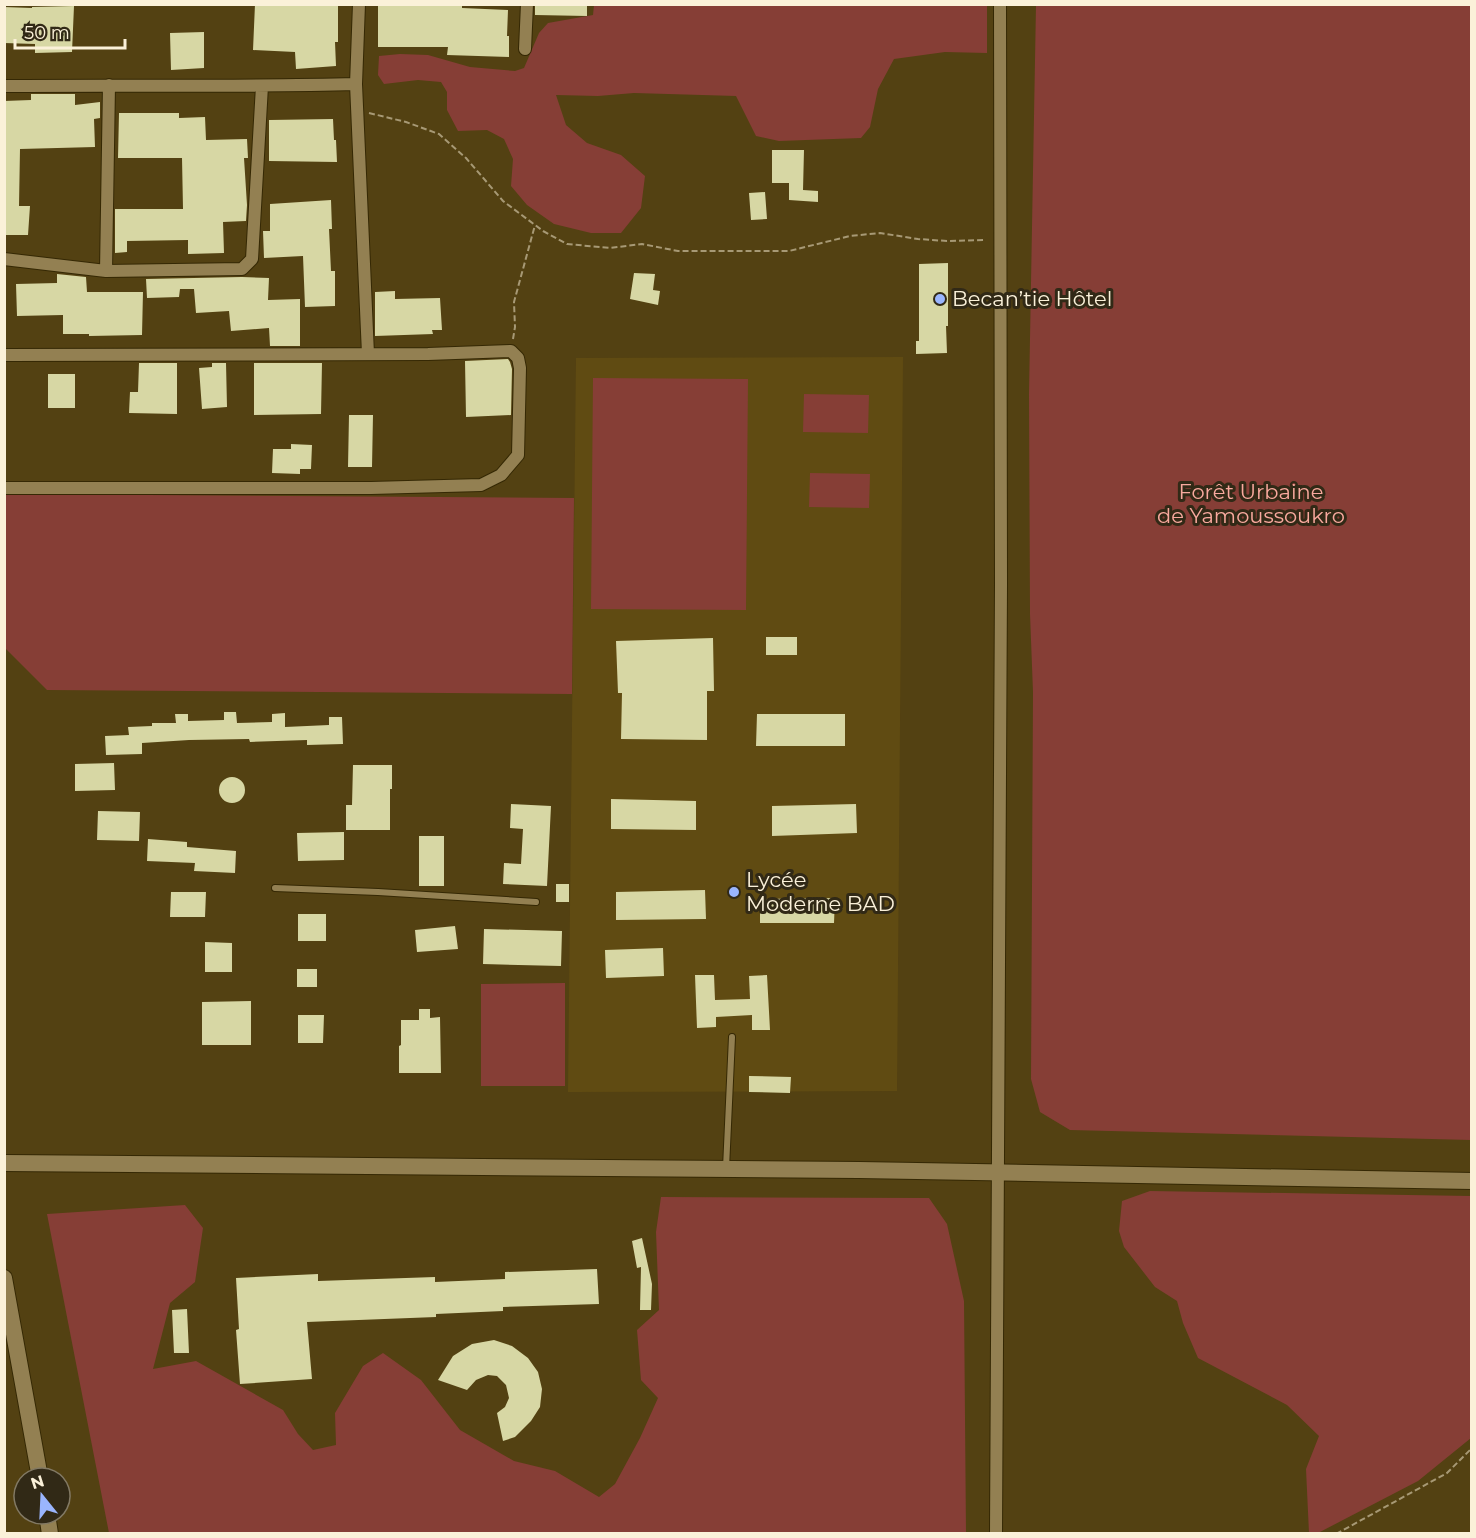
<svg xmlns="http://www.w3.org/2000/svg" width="1476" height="1538" viewBox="0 0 1476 1538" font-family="Montserrat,sans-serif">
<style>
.built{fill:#604b12}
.green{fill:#863e36}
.building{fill:#d7d7a4}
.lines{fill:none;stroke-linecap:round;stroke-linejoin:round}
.lane-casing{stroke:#352804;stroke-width:8}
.street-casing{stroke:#352804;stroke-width:14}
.secondary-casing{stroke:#352804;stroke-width:18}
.path{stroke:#a79975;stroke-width:2;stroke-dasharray:6 3;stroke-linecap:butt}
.lane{stroke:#938052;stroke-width:6}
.street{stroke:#938052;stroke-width:12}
.secondary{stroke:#938052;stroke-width:16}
.poi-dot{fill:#9ab5fd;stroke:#312916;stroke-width:2}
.labels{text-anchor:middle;stroke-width:6;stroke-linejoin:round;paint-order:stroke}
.poi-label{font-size:21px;fill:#fbf1d9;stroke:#312916;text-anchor:start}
.park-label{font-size:21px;fill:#f9a99e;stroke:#312916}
</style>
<rect width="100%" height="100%" fill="#534112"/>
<path class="built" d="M903,357L897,1091L568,1092L576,358Z"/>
<path class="green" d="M594,5H987V53L945,52L894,59L878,89L870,127L861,138L779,141L756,136L736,96L634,93L598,96L556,95L566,125L587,143L621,155L645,176L641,208L621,233H591L554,224L527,205L511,186L513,159L504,139L487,130L458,131L447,110V92L441,82L418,80L384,84L378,75L379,56L400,54L428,55L470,67L515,71L524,68L539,33L548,23L593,15Z
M1036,5H1471V1140L1070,1130L1040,1112L1031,1079L1033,692L1030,614L1029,394Z
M593,378L748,379L746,610L591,609Z
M804,394L869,395L868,433L803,432Z
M810,473L870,474L869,508L809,507Z
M4,494L574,498L572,694L47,690L5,648Z
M565,983V1086H481V984Z
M1150,1191L1471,1196V1438L1418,1481L1318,1533H1309L1306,1469L1319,1436L1287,1405L1198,1358L1183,1323L1177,1301L1155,1287L1124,1247L1119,1231L1122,1201Z
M661,1197L929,1198L947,1224L964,1301L966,1533H109L47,1214L185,1205L203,1228L195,1282L170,1303L153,1369L196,1361L283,1410L298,1434L313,1450L336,1445L335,1413L363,1366L383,1353L421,1380L460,1430L514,1461L555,1471L599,1497L615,1484L640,1438L658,1398L641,1380L637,1330L659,1310L656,1232Z"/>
<path class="building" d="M255,4H338V42H335L336,66L296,69L295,52L253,50Z
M378,4H462V8L508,10L507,36H509V57L447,55L448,47H378Z
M535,4H587V16L535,15Z
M74,6L72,52L35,53V44L4,43V7L32,8V7Z
M204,32V68L171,70L170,33Z
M31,94H75V105L100,102V118L94,119L95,147L20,149L19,206H30L28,235H4V101L31,100Z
M119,113H179V118L205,117L206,140L247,139L248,158H244L247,205L246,221L223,222L224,253L188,254V240L127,241V252L115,253V209H183L182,158H118Z
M333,119L334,140H336L337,162L269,161V120Z
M772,150H804L803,190L818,191V202L789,200V183H772Z
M765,192L767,219L751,220L749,193Z
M331,200L332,229H329L331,271H335V306L305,307L303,256L264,258L263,231H270V204Z
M948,263V326H946L947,353L916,354V341H919V264Z
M634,273L655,274L653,290L660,291L658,305L630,299Z
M57,274L86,277L87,292H143L142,335L89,336V334H63V315L17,316L16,284L57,283Z
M242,277L269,278L268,300L300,299V346H270L269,328L231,331L229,311L196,313L194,289H180L179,297L147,298L146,279Z
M395,291V299L440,298L442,330H432L433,334L375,336V292Z
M508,359L510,362L512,369L511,415L466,417L465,361Z
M139,363H177V414L129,413L130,392H138Z
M212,363H226L227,407L202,409L199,368L212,367Z
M254,363H322L321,414L254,415Z
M48,374H75V408H48Z
M349,415H373L372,467H348Z
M291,444L312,445L311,469H300V474L272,473L273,449H291Z
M766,637H797V655H766Z
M713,638L714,691H707V740L621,739L622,693H618L616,641Z
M224,712H236L237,723L272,722V714L285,713V727L329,725V717H342L343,744L307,745V740L250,742L249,739L189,740L142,743V754L106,755L105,736L129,735L128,727L152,726V723H176L175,714H188V721L224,720Z
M757,714H845V746H756Z
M114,763L115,790L75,791V764Z
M353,765H392V789H390V830H346V805H352Z
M219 790a13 13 0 1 1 26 0a13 13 0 1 1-26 0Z
M611,799L696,801V830L611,829Z
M511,804L551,806L547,886L503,884L504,863L521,864L523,829L510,828Z
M856,804L857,833L772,836V806Z
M98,811L140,812L139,841L97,840Z
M344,832V860L298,861L297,833Z
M419,836H444V886H419Z
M148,839L187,842V847L236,851L235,873L194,871L195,863L147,861Z
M556,884H569V902H556Z
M705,890L706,919L616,920V892Z
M171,892H206L205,917H170Z
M835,898L834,923H760V899Z
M298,914H326V941H298Z
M455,926L458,949L417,952L415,930Z
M484,929L562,931L561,966L483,964Z
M205,942L232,943V972H205Z
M663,948L664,976L606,978L605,950Z
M297,969H317V987H297Z
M695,975H714L715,1000L750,999L749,976L767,975L770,1030H752V1015L716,1017V1027L697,1028Z
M251,1001V1045H202V1002Z
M419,1009H430V1018L440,1017L441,1073H399V1046L401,1045V1020H419Z
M298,1015H324L323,1043H298Z
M749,1076L791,1077L790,1093L749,1092Z
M642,1238L652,1284L651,1310H640L641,1267L637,1268L632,1241Z
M597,1269L599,1304L503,1307V1311L436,1314V1317L307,1322L312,1379L240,1384L236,1330L239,1329L236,1278L318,1274V1281L435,1277V1282L505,1279V1272Z
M187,1309L189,1353H174L172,1310Z
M494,1340L512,1346L528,1358L538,1372L542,1389L540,1407L531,1421L515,1437L503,1441L497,1413L505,1407L509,1398L506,1385L497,1376L488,1375L476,1380L467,1390L438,1380L453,1356L472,1344Z"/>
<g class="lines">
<defs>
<path id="lane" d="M275,888L378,892L536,902
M726,1168L732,1037"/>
<path id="street" d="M359,4L356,84L368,354
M525,49L527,4
M4,86C122,85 239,87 356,84
M4,259L106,271L242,269L252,259L262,86
M106,271L109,85
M4,355L428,354L511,351L518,358L520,368L518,455L501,475L481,485L371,488H4
M996,1534L1001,584L1000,4"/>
<path id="secondary" d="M4,1163L859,1170L1472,1181
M4,1278L40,1478
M47,1514L50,1534"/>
</defs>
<use href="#lane" class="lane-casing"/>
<use href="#street" class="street-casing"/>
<use href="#secondary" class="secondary-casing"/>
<path class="path" d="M369,113L406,122L439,134L466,158L503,201L543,231L567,244L610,248L642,244L678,251H789L850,236L880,233L918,239L947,241L986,240
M513,339L515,327L514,302L535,225
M1336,1534L1447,1473L1472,1448"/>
<use href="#lane" class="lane"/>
<use href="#street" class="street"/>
<use href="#secondary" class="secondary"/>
</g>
<g class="poi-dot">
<circle cx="940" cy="299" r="6"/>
<circle cx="734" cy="892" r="6"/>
</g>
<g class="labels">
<g class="poi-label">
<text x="952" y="306">Becan’tie Hôtel</text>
<text x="746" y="887">Lycée<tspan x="746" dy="24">Moderne BAD</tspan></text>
</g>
<g class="park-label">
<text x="1251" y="499">Forêt Urbaine<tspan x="1251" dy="24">de Yamoussoukro</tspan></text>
</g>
</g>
<rect width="1476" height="1538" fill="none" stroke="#fbf1d9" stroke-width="12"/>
<g transform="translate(42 1496) rotate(342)"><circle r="28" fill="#312916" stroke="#827964" stroke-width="1.5"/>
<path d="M0-4.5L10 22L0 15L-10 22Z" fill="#9ab5fd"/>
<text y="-9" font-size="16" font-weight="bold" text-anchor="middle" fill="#fbf1d9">N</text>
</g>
<path d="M15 39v9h110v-9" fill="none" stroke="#fbf1d9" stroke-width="3"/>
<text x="24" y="39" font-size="18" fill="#fbf1d9" stroke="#312916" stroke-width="4.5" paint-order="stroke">50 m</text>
</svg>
